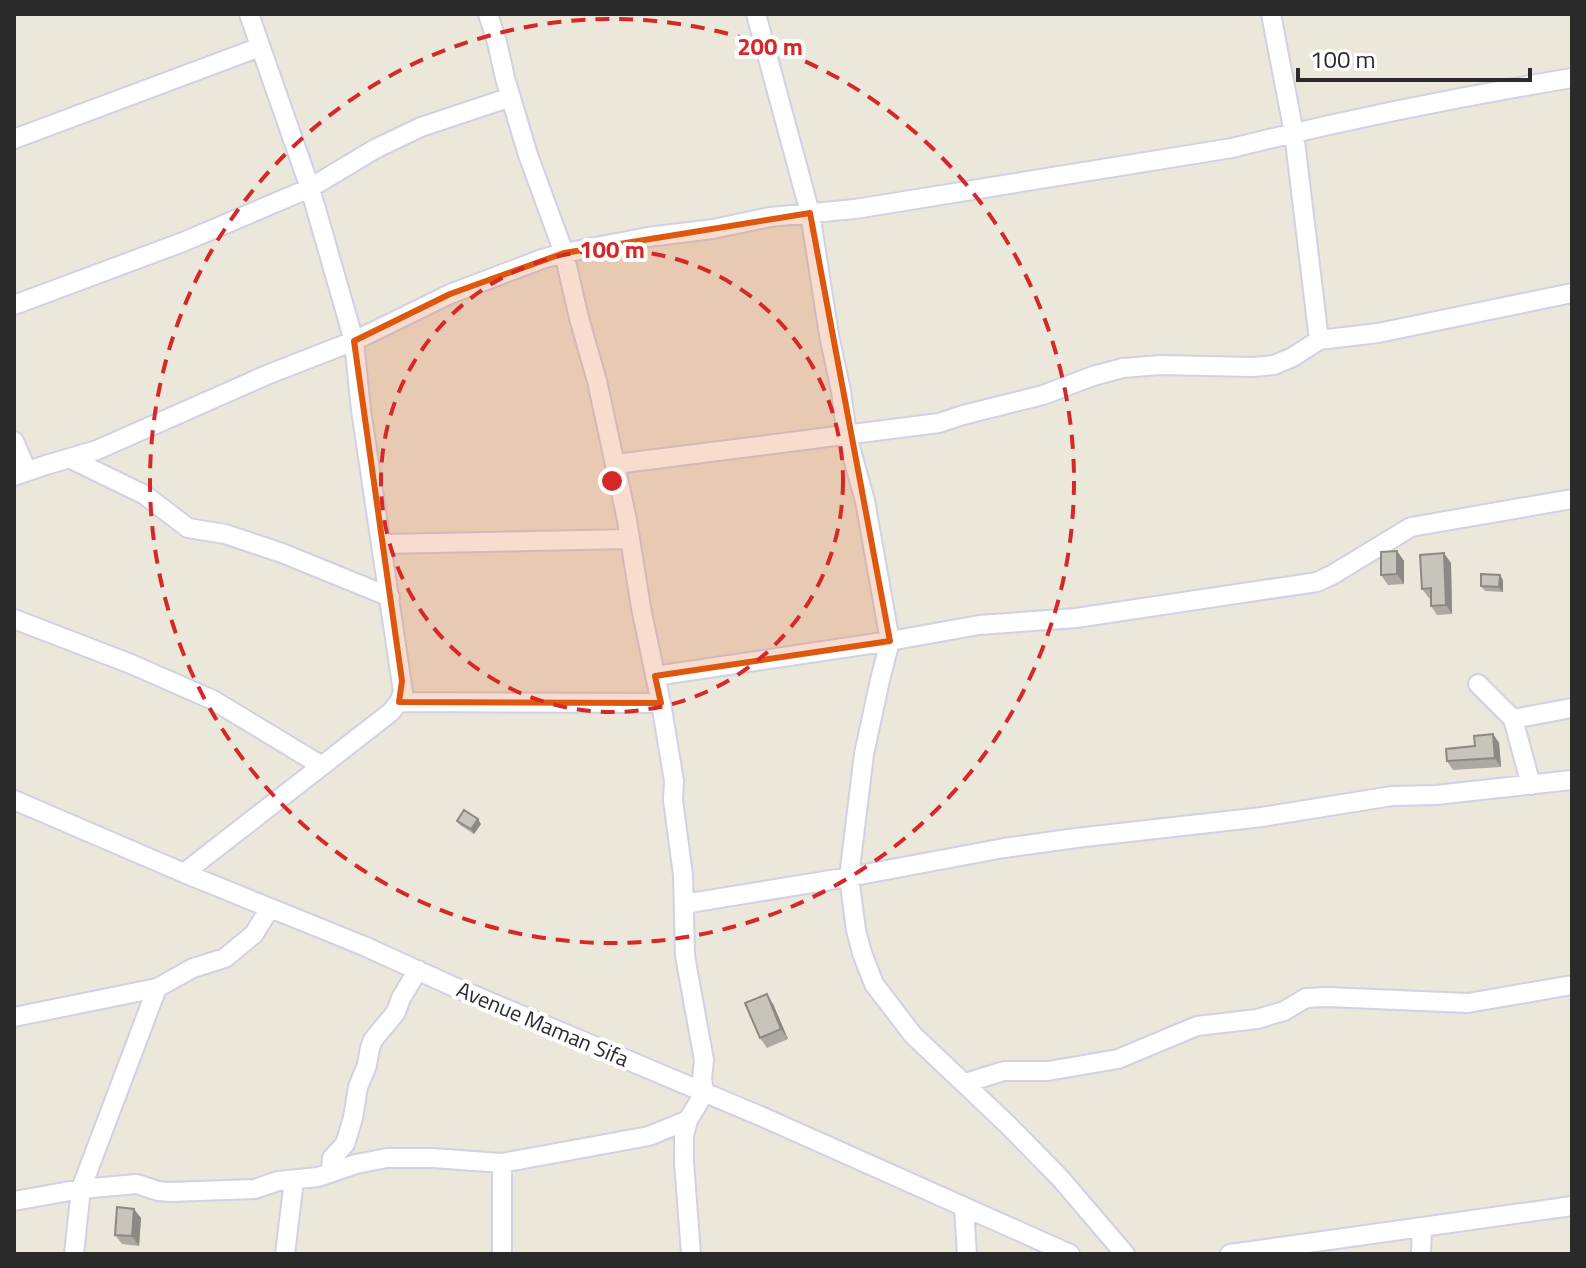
<svg xmlns="http://www.w3.org/2000/svg" width="1586" height="1268" viewBox="0 0 1586 1268" font-family="'Titillium Web',sans-serif">
<style>
.lines{fill:none;stroke-linecap:round;stroke-linejoin:round}
.street-casing{stroke:#d0d1e3;stroke-width:22}
.street{stroke:#fff;stroke-width:18}
.wall{fill:#aba9a1}
.shaded-wall{fill:#8b8983}
.building{fill:#c7c4bb;stroke:#8b8983;stroke-width:2}
.marked{fill:#de570e;fill-opacity:0.2;stroke:#de570e;stroke-width:6;stroke-linejoin:round}
.ring{fill:none;stroke:#d62828;stroke-width:4;stroke-dasharray:14 10}
.labels{text-anchor:middle;stroke-width:8;stroke-linejoin:round;paint-order:stroke}
.street-label{font-size:22px;fill:#2a2a2a;stroke:#fff}
.centre{fill:#d62828;stroke:#fff;stroke-width:4}
.ring-label{font-size:24px;text-anchor:middle;font-weight:bold;fill:#d62828;stroke:#fff;stroke-width:8;stroke-linejoin:round;paint-order:stroke}
</style>
<rect width="100%" height="100%" fill="#ece7db"/>
<g class="lines">
<defs>
<path id="street" d="M488,14L497,42L505,78L528,155L564,253L579,318L597,381L627,520L641,608L661,703L674,781L673,800L683,875L685,956L704,1060C703,1073 700,1079 705,1092L688,1120L684,1135V1162L691,1254
M756,14L810,213L829,335L841,391L847,436L865,501L890,641L880,680L864,754L849,877L856,930L862,953L874,984L913,1035L1007,1124L1060,1178L1125,1254
M1271,14L1294,133L1319,340
M14,139L260,47
M14,305L183,242L310,188L375,149L421,127L511,97
M14,441L27,471
M71,459L145,495L188,528L225,534L282,553L390,597
M616,464L939,423L963,415L1043,395L1093,376L1123,368L1160,365L1253,367L1274,365L1293,357L1319,340L1378,333L1572,293
M14,476L46,465L97,450L269,374L354,341L450,294L542,259L564,253L648,237L713,229L770,217L855,209L1232,148C1344,120 1458,97 1572,78
M383,544L630,539
M14,619L131,664L213,700L322,766
M655,676L890,641L979,625L1076,618L1317,582L1332,575L1411,527L1572,499
M1478,684L1513,719L1531,785
M399,702L661,703
M1513,719L1572,708
M14,800L184,873L364,946L452,986L765,1118L1070,1254
M184,873L391,712L399,702L403,692L361,410L354,341L310,188L249,14
M684,904L849,877L1004,848L1076,838L1262,817L1392,796L1436,795L1572,780
M14,1017L157,988L193,968L225,958L254,934L270,908
M965,1083L1004,1071H1048L1118,1059L1197,1026L1257,1019L1284,1011L1306,998L1327,997L1468,1003L1572,985
M331,1172L332,1158L345,1144L353,1118L358,1087L367,1065L370,1048L373,1040L396,1012L401,998L418,970
M14,1201L81,1189L137,1184L158,1191L170,1192L255,1189L278,1181L318,1177L356,1164L387,1158H432L502,1163L649,1136L688,1120
M964,1208L967,1254
M74,1254L81,1189L157,988
M285,1254L294,1180
M502,1254V1163
M1230,1254L1572,1206
M1421,1254L1422,1227"/>
</defs>
<use href="#street" class="street-casing"/>
<use href="#street" class="street"/>
</g>
<path class="wall" d="M1397,551L1404,561V584L1388,585L1381,575Z
M1451,563L1452,614L1437,615L1431,606V598H1429L1422,589Z
M1503,580V592L1485,591L1481,586Z
M1493,734L1499,743L1501,767L1453,770L1447,761L1475,746Z
M457,821L481,824L474,834L460,825Z
M773,1004L788,1039L767,1048L760,1038Z
M141,1218L139,1246L122,1244L115,1235Z"/>
<path class="shaded-wall" d="M1397,551L1404,561V584L1397,574Z
M1444,553L1451,563L1452,614L1446,605Z
M1500,575L1503,580V592L1499,587Z
M1493,734L1499,743L1501,767L1495,758Z
M478,819L481,824L474,834L471,829Z
M767,994L773,1004L788,1039L781,1029Z
M134,1209L141,1218L139,1246L132,1236Z"/>
<path class="building" d="M1397,551V574L1381,575V552Z
M1444,553L1446,605L1431,606V588L1422,589L1420,555Z
M1481,574L1500,575L1499,587L1481,586Z
M1493,734L1495,758L1447,761L1446,749L1475,746L1474,736Z
M464,810L478,819L471,829L457,821Z
M767,994L781,1029L760,1038L745,1003Z
M117,1207L134,1209L132,1236L115,1235Z"/>
<path class="marked" d="M810,213L890,641L655,676L661,703L399,702L402,681L354,341L450,294L564,253Z"/>
<g class="ring">
<circle cx="612" cy="481" r="231"/>
<circle cx="612" cy="481" r="462"/>
</g>
<g class="labels">
<g class="street-label">
<text transform="translate(543 1024) rotate(23)" y="8">Avenue Maman Sifa</text>
</g>
</g>
<circle cx="612" cy="481" r="12" class="centre"/>
<g class="ring-label">
<text x="770" y="55">200 m</text>
<text x="612" y="258">100 m</text>
</g>
<rect width="1586" height="1268" fill="none" stroke="#2a2a2a" stroke-width="32"/>
<path d="M1298 68v12h232v-12" fill="none" stroke="#2a2a2a" stroke-width="4"/>
<text x="1310" y="68" font-size="24" fill="#2a2a2a" stroke="#ffffff" stroke-width="6" paint-order="stroke">100 m</text>
</svg>
